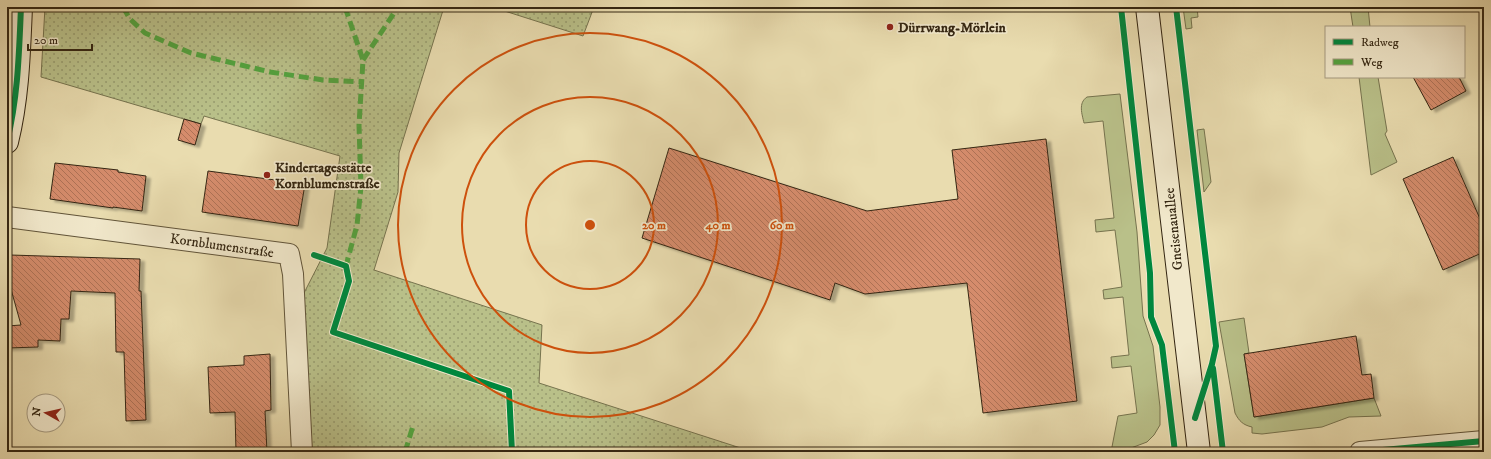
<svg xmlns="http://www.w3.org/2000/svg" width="1491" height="459" viewBox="0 0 1491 459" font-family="'IM FELL DW Pica',serif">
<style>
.green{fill:#b9c089;stroke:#76734e}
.park{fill:url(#park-dots);stroke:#76734e}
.building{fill:url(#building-back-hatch);stroke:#342612;filter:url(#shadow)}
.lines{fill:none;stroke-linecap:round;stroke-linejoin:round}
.street-casing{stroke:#615439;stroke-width:22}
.secondary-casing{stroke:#342612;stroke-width:24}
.street{stroke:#f1e8cb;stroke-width:20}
.secondary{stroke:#f1e8cb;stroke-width:22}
.quiet{stroke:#53a33f;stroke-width:5;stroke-dasharray:10 5;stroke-linecap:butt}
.cycleway-casing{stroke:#f1e8cb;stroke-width:8}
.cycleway{stroke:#00873e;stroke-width:6}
.ring{fill:none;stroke:#cd510d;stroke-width:2}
.poi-dot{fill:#8f2418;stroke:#f1e8cb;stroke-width:1.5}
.labels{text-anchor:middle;stroke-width:3.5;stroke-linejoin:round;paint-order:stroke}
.poi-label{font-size:14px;font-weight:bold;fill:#342612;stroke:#f1e8cb;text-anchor:start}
.street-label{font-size:14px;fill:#342612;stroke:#f1e8cb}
.centre{fill:#cd510d;stroke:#f1e8cb;stroke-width:2}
.ring-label{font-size:12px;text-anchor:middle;font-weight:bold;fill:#cd510d;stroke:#f1e8cb;stroke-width:3.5;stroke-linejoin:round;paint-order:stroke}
</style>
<defs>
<pattern id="park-dots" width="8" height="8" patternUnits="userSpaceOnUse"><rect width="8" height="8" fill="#b9c089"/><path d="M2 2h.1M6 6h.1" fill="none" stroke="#979c6f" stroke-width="1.8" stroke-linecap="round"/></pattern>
<pattern id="building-back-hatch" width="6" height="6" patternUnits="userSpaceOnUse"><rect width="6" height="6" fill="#d58c6c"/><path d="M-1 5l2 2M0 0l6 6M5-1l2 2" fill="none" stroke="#ae7257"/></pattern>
<filter id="shadow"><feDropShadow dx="4.5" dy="2.5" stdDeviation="1" flood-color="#0004"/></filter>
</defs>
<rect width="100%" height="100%" fill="#e9dcaf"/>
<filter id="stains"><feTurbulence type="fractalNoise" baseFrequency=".005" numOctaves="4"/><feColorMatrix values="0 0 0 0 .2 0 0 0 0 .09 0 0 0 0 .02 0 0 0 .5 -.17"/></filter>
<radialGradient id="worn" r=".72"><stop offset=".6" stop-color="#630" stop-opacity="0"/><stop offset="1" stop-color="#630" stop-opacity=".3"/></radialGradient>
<path class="green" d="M1183,7H1197L1198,17L1191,18L1192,28L1186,29Z
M1350,7H1368L1370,27H1353Z
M1359,77H1378L1387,131L1385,134L1397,162L1371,175Z
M1120,94L1137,232L1143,316L1153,346L1160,407V425L1154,435L1147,442L1131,448L1111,452L1118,416L1137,413L1131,366L1112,368L1111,357L1129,355L1123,297L1104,299L1103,290L1122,287L1115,230L1096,232L1095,220L1114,218L1103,121L1084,123C1082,114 1078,103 1087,97Z
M1204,129L1211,182L1204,192L1197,130Z
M1244,318L1249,353L1244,354L1254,417L1374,398L1381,416L1349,417L1322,427L1262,434L1252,433V427C1243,425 1239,421 1235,413L1219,322Z"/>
<path class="park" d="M45,7H444L399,153L398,192L374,270L542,325L539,383L753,452H312L304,293L327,248L340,156L204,116L201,124L41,77Z
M492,7H594L583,36Z"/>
<path class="building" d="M1413,77H1459L1466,91L1431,110Z
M184,119L201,124L195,145L178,140Z
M1046,139L1077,401L983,413L967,283L865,294L835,283L830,300L642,238L669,148L867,211L958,199L952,150Z
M1453,157L1484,228V252L1443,270L1403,179Z
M55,163L118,170V172L146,176L142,211L113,207V208L50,199Z
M208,171L305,184L298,226L202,212Z
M10,255L140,259L139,291H141L146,420L126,421L124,352H116L115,293L71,291L69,319H61L60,341L38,340V347L7,348V326L21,325L9,282Z
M1356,336L1362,375L1371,374L1374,398L1254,417L1244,354Z
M270,354L271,410L265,411L267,452H236L235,412L210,413L208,367L244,365V356Z"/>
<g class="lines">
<defs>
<path id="street" d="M7,217L289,254L293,274L302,452
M1360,452L1484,441"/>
<path id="secondary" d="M1147,7L1199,452
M7,142C18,97 19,53 21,7"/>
</defs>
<use href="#street" class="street-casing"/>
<use href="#secondary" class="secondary-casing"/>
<use href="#street" class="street"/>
<use href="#secondary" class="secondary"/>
<path class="quiet" d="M123,7L130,19L145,33L191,53L270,72L323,80L362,82
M345,7L363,60L359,125L361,187L357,225L346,266
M678,7L686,10
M363,60L398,7
M405,452L413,426"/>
<defs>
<path id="cycleway" d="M1121,7L1150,273L1151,317L1162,345L1175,452
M1176,7L1216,346L1212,364L1195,418
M7,142C18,97 19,53 21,7
M314,255L346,266L349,281L333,332L509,391L512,452
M1213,368L1223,452
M1360,452L1484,441"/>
</defs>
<use href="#cycleway" class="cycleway-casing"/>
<use href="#cycleway" class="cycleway"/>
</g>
<g class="ring">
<circle cx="590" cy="225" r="64"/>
<circle cx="590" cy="225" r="128"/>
<circle cx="590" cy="225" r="192"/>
</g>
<g class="poi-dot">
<circle cx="890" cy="27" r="4"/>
<circle cx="267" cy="175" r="4"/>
</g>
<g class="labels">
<g class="poi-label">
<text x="898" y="32">Dürrwang-Mörlein</text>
<text x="275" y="172">Kindertagesstätte<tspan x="275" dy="16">Kornblumenstraße</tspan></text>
</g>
<g class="street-label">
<text transform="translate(1173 229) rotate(-96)" y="5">Gneisenauallee</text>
<text transform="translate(222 245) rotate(8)" y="5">Kornblumenstraße</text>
</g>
</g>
<circle cx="590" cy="225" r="6" class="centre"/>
<g class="ring-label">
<text x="654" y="229">20 m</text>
<text x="718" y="229">40 m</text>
<text x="782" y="229">60 m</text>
</g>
<rect width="1491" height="459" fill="none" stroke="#e9dcaf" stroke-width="24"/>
<rect x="8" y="8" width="1475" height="443" fill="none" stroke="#342612" stroke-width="2"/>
<rect x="12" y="12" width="1467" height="435" fill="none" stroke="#342612"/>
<rect x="1325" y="26" width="140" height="52" fill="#f1e8cb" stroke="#a59a81"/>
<rect x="1333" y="39" width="20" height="6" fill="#00873e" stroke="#a59a81"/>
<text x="1361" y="46" font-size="12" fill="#342612">Radweg</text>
<rect x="1333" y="59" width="20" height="6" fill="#53a33f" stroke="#a59a81"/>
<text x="1361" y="66" font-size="12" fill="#342612">Weg</text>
<g transform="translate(46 413) rotate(278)"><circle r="19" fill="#f1e8cb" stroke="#a59a81"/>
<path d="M0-3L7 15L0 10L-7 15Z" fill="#8f2418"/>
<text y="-6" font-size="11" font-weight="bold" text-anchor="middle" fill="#342612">N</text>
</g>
<path d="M28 44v6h64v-6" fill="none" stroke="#342612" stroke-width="2"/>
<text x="34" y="44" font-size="12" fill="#342612" stroke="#f1e8cb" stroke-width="3" paint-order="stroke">20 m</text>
<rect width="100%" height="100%" filter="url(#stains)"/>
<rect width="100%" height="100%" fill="url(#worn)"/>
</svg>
